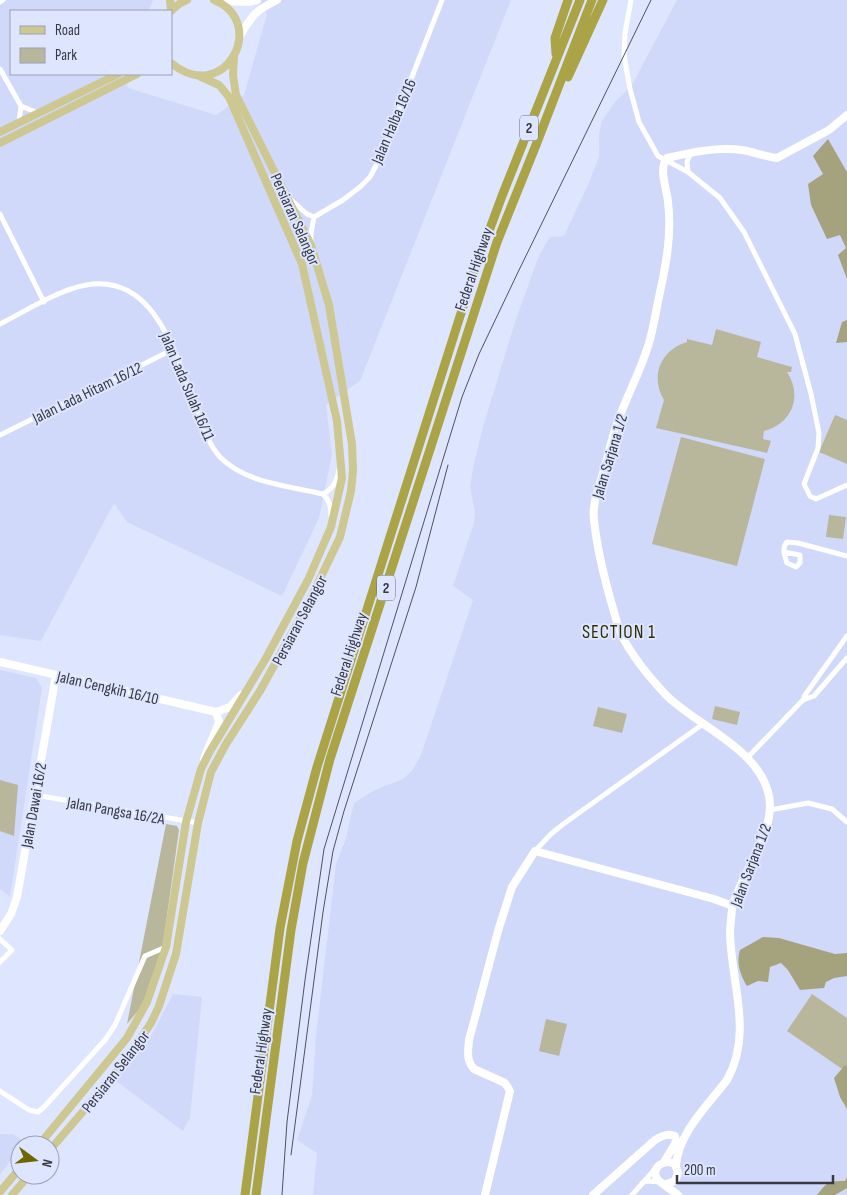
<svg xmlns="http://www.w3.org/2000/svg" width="847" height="1195" viewBox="0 0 847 1195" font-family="'Sofia Sans Condensed',sans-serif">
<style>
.built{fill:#d0d9f9}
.green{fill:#b8b79b}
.forest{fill:#a5a37e}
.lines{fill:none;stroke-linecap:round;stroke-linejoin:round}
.street{stroke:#fff;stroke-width:5}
.secondary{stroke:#fff;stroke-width:8}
.primary{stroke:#cdc891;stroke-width:8}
.highway{stroke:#aba447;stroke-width:9}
.tram{stroke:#4f525e;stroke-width:1}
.labels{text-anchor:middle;stroke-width:4;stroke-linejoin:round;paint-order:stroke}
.shield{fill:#dee5ff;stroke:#696d7b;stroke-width:1}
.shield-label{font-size:15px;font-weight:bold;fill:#373943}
.street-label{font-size:16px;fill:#373943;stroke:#dee5ff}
.quarter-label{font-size:19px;letter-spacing:1px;fill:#312e03;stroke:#dee5ff}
</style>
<rect width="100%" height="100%" fill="#dee5ff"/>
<path class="built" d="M0,0H153L149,11H11V74H125L128,88L216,115L244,95L267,14L257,0H511L360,381L326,405L332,455L319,518L282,596L127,522L114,503L41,641L0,635Z
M677,0H847V1195H313L317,1153L297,1140L312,1095L316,1036L336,864L346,838L354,803L375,790L403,779L412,771L421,755L473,600L453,586L474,523L475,512L470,487L474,463L483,427L515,322L538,258L545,245L550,237L564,236L588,185L599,157V134L602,121L615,102L632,85Z
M0,670L36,678L42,688L10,897L0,889Z
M173,994L202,997L190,1118L183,1131L116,1081L151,1036Z
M0,1134H13L26,1143L24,1145H20V1150L0,1174Z"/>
<path class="green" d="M716,329L761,342L757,357L792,367L791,372H787C803,396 792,424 764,431L763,439L771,441L767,453L656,428L664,400C650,377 660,350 687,342V339L712,345Z
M835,415L847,420V464L819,452Z
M681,437L765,459L737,566L652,544Z
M829,515L846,517L843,539L826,537Z
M715,706L740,712L737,725L712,719Z
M598,707L627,714L622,733L593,726Z
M0,780L18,785L14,836L0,831Z
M166,824L177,826L179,830L162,951L146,1001L127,1024Z
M812,994L847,1018V1068L845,1071L787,1031Z
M546,1019L567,1024L559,1056L539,1051Z"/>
<path class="forest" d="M828,139L847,172V279L838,255L846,248L840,235L827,239L811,205L808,184L823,174L813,156Z
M847,320V342L836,343L842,322Z
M763,937L779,938L835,954L847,953V976L834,978L826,982L824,988L800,990L788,970L781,963L770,967L768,982L758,981L747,986C740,975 736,962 740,950Z
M845,1065L847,1066V1109L840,1097L834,1078Z
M847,1177V1188L835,1195H817C827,1182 829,1181 845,1181Z"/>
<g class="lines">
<path class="street" d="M631,0L625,33L624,55L630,89L639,122L658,156L688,172L720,198L744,232L795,334L811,394L819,433L818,448L804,484L810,496L816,499L847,485
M0,2L3,0
M0,69L21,106L38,113
M19,122L21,106
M688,172L687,162L691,152
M290,199L307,214L314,217
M0,214L44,302
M311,243V233L314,217L343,200L360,187L370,177L381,156L442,0
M0,324C26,311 58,290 86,285C154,273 174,352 193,398C200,417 206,442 220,457C245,483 289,486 323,494C330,501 331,507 331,516
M0,435L174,349
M323,494C334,488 337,481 339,469
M784,552L800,555V563L796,567L787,563C785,556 781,549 787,542L798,543L847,556
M803,700L805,695L847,636
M748,757L803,700L814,696L847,658
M35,795L198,823
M770,810L808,803L832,809L847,822
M535,851L551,834L562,825L703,724
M0,939L12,950L0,962
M0,1091L29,1110L38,1112L44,1107L105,1040L115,1025L145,956L166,947
M642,1183L648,1181L660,1182
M632,1195L656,1168"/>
<path class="secondary" d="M216,1L249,2L257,0
M240,36C252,15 255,11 277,0
M0,662L216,712L230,707L241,695
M204,759L219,722L216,712
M0,931L11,914L17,897L56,675
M676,1166C678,1133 708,1105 727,1080C754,1032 730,981 730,930C731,923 731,913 733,905C742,871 776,833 769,796C760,749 697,726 666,695C649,677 632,656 621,634C617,625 615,614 612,605C604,577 597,549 594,520C592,505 598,490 602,476C607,461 610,446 614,432C623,404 637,379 646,352C653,334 655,315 659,297C666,265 672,235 668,202C667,189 658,169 667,158C693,152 716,147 742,150C754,152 766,157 777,158L829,130L847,115
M666,1184L675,1181L678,1173L675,1164C664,1158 649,1168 658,1180C660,1182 673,1191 678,1195
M485,1195L510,1091L505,1083L474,1069C466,1060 468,1051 469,1040L498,931L512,887L535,851L714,899L733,906
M593,1195L655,1140C661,1136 669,1133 675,1136L676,1142L664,1162"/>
<path class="primary" d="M170,0L171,11
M171,11L179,4L187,0
M171,63C225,107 269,22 214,0
M0,132L118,74
M0,143L137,74
M39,1145L127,1038L147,1002L166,947L186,822L201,769L209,753L265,660L308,580L331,527L342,478L337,421L302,264L229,97L219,85L199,76
M50,1150L122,1066L151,1023L159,1006L176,954L198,823L211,772L226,744L260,691L308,604L340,537L351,491L353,470L352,444L329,305L311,245L236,95L233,75L234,56
M0,1192L20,1168
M12,1195L29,1175"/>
<path class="highway" d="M556,54L555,38L568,0
M568,77L603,0
M245,1195L280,928L297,841L317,767L475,269L502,196L580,0
M256,1195L291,930L303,863L330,759L497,242L536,145L592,0"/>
<path class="tram" d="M291,1155L323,912L333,851L344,811L416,587L448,465
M282,1195L287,1122L305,980L324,849L462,397L479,354L520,268L651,0"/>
</g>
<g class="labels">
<g class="shield">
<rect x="520" y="115.5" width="18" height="25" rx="4"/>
<rect x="377" y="575.5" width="18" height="25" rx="4"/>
</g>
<g class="shield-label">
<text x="529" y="133">2</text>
<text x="386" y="593">2</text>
</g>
<g class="street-label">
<text transform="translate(393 121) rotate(-67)" y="6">Jalan Halba 16/16</text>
<text transform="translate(296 219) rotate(66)" y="6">Persiaran Selangor</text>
<text transform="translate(473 269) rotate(-71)" y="6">Federal Highway</text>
<text transform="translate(188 386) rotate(67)" y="6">Jalan Lada Sulah 16/11</text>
<text transform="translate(87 392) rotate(-26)" y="6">Jalan Lada Hitam 16/12</text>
<text transform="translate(609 456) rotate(-73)" y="6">Jalan Sarjana 1/2</text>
<text transform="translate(299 620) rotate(-62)" y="6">Persiaran Selangor</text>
<text transform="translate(348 654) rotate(-72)" y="6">Federal Highway</text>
<text transform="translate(108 687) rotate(13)" y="6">Jalan Cengkih 16/10</text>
<text transform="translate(33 805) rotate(-80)" y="6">Jalan Dawai 16/2</text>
<text transform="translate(116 810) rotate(10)" y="6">Jalan Pangsa 16/2A</text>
<text transform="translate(750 865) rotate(-69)" y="6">Jalan Sarjana 1/2</text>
<text transform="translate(260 1051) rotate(-82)" y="6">Federal Highway</text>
<text transform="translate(115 1071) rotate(-52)" y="6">Persiaran Selangor</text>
</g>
<g class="quarter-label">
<text x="619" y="638">SECTION 1</text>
</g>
</g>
<rect x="10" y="10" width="162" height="65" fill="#dee5ff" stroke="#9ba0b4"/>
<rect x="20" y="26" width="25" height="8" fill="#cdc891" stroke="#9ba0b4"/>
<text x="55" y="35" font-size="15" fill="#373943">Road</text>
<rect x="20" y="48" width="25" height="15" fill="#b8b79b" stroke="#9ba0b4"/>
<text x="55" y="60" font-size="15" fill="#373943">Park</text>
<g transform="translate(35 1160) rotate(105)"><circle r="24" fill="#dee5ff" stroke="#9ba0b4"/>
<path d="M0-4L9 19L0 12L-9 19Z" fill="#6e6700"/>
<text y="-8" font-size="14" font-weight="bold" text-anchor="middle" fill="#373943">N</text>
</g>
<path d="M677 1175v8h156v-8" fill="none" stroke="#373943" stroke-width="2.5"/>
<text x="684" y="1175" font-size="15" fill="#373943" stroke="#dee5ff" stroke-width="4" paint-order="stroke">200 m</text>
</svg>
